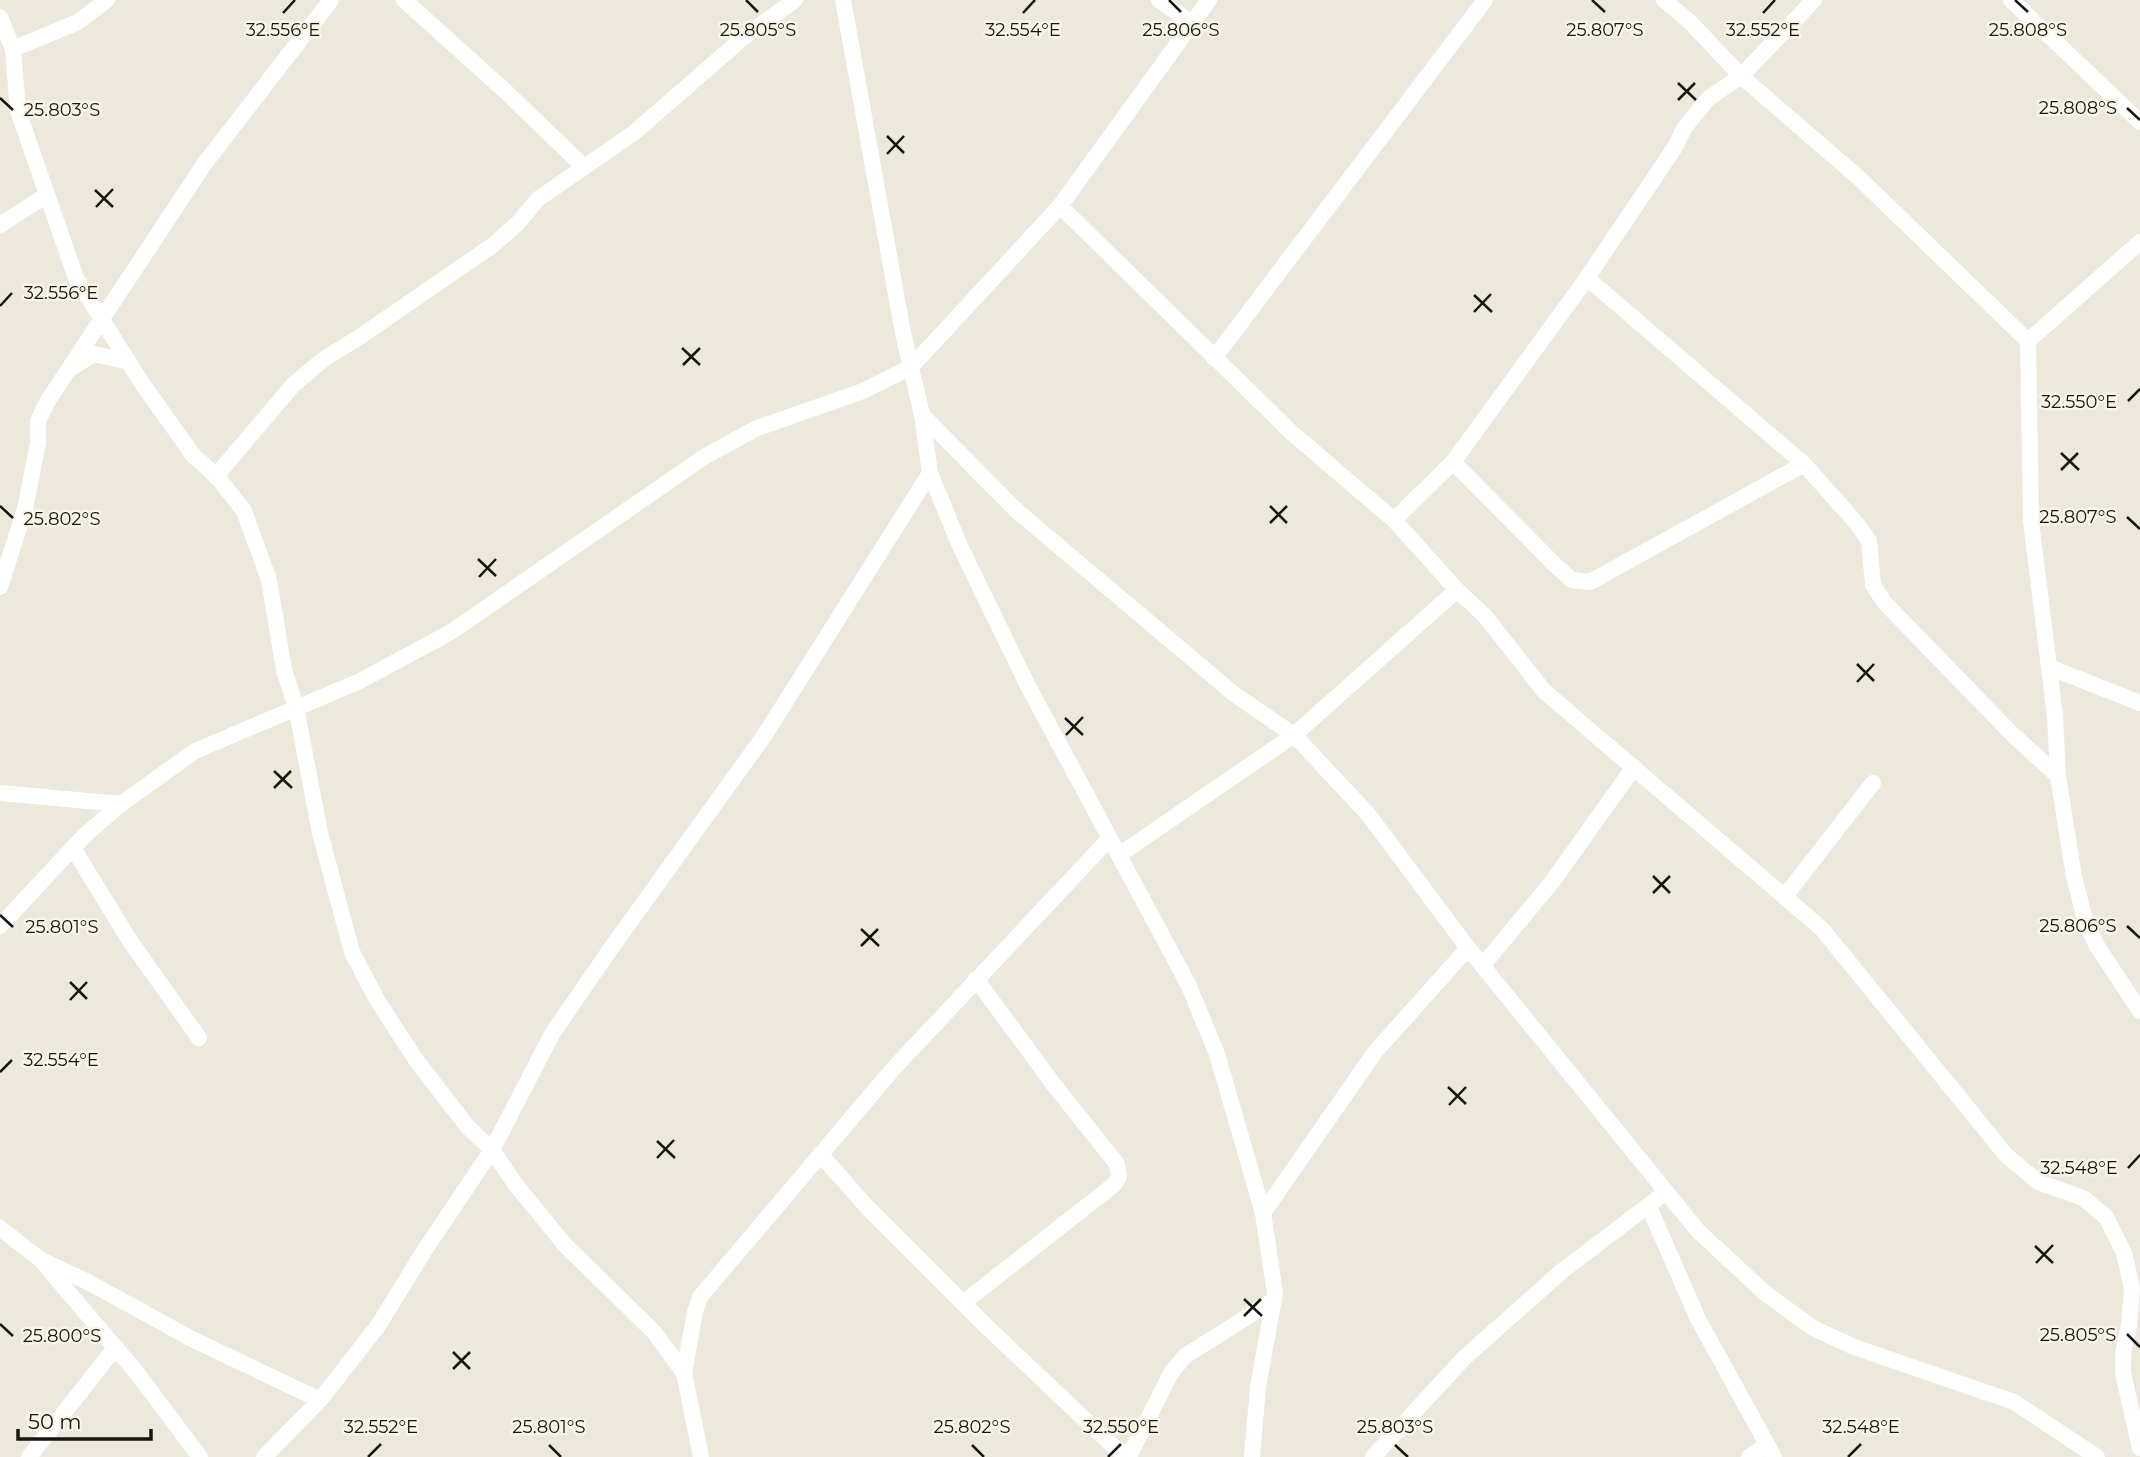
<svg xmlns="http://www.w3.org/2000/svg" width="2140" height="1457" viewBox="0 0 2140 1457" font-family="Montserrat,sans-serif">
<style>
.lines{fill:none;stroke-linecap:round;stroke-linejoin:round}
.minor{stroke:#fff;stroke-width:16}
.ticks{fill:none;stroke:#161511;stroke-width:2.5}
.ticks-label{font-size:18px;text-anchor:middle;fill:#161511;stroke:#f9f5e9;stroke-width:5;stroke-linejoin:round;paint-order:stroke}
</style>
<rect width="100%" height="100%" fill="#ece8db"/>
<g class="lines">
<path class="minor" d="M404,0L503,89L583,166
M843,0L903,333L922,415L930,473L960,546L1027,684L1188,984L1217,1054L1263,1213L1275,1293L1258,1387L1252,1457
M1159,0L1193,24
M1664,0L1691,23L1741,76L1859,178L2028,341L2031,521L2055,716L2058,776L2074,877L2086,923L2097,946L2140,1011
M2011,0L2140,122
M0,17L13,49L18,111L76,278L141,382L193,455L219,479L244,511L269,580L284,670L296,707L320,833L352,952L377,1000L416,1060L467,1126L492,1150L516,1185L565,1245L654,1332L684,1373L701,1457
M13,49L78,22L107,0
M1060,206L1292,433L1394,520L1457,590L1485,616L1544,691L1822,929L2006,1155L2038,1182L2083,1198L2106,1217L2124,1253L2132,1288L2129,1326L2123,1353V1373L2140,1448
M0,225L47,195
M1587,278L1804,464L1858,525L1869,541L1873,585L1884,602L2011,733L2058,776
M2028,341L2140,242
M1214,358L1485,0
M73,367L94,354L129,362
M922,415L1017,511L1234,694L1294,735L1368,814L1468,948L1698,1231L1765,1293L1813,1328L1854,1347L2014,1402L2097,1457
M1453,462L1556,566L1572,580L1590,582L1804,464
M216,476L293,385L324,359L361,336L493,245L518,223L538,199L635,132L744,37L795,0
M1394,520L1453,462L1587,278L1675,147L1685,127L1709,98L1741,76L1814,0
M0,587L25,509L38,443V421L47,402L205,163L331,0
M2049,667L2140,703
M0,793L121,804
M73,848L130,941L199,1038
M1119,855L1294,735L1457,590
M1785,896L1873,783
M0,926L84,836L121,804L195,751L360,681L451,632L704,457L755,429L863,391L911,367L1060,206L1209,0
M1483,965L1552,882L1634,767
M820,1154L867,1207L989,1329L1114,1447L1130,1457
M1649,1207L1698,1319L1774,1457
M1263,1213L1375,1052L1468,948
M0,1228L41,1260L137,1373L200,1457
M41,1260L88,1282L192,1339L320,1400
M963,1303L1115,1184L1119,1176L1117,1164L1054,1085L976,979
M684,1373L695,1312L700,1297L893,1069L1109,839
M1129,1456L1171,1373L1185,1356L1274,1300
M29,1457L115,1348
M264,1457L320,1400L378,1326L424,1251L492,1150L552,1034L614,944L764,736L930,473
M1373,1457L1464,1358L1562,1271L1666,1192
M1749,1457L1767,1445"/>
</g>
<path class="ticks" d="M746,0L758,12M1169,0L1181,12M1592,0L1605,12M2015,0L2028,12M283,13L295,0M1023,13L1035,0M1763,13L1775,0M1678,83L1696,100M0,98L13,110M1678,100L1695,83M2127,108L2140,120M887,136L904,153M887,154L904,136M95,190L113,207M96,207L113,189M1474,295L1492,312M0,306L12,293M1474,312L1491,294M682,348L700,365M683,365L700,348M2128,401L2140,389M2061,453L2079,470M2061,470L2078,453M0,506L13,518M1270,506L1287,523M2127,517L2140,529M1270,523L1287,506M478,559L496,576M479,577L496,559M1857,664L1874,681M1857,682L1874,664M1065,718L1083,735M1066,735L1083,717M274,771L292,788M274,788L291,771M1653,876L1670,893M1653,893L1670,876M0,915L13,927M2127,926L2140,938M861,929L879,946M861,946L878,929M70,982L87,999M70,1000L87,982M0,1072L12,1060M1448,1087L1466,1104M1449,1105L1466,1087M657,1141L675,1158M657,1158L674,1140M2128,1168L2140,1155M2035,1246L2053,1263M2036,1263L2053,1245M1244,1299L1262,1316M1244,1316L1261,1299M0,1324L13,1336M2127,1334L2140,1347M453,1352L470,1369M453,1369L470,1352M549,1445L561,1457M972,1445L984,1457M1395,1445L1408,1457M368,1457L381,1444M1108,1457L1121,1444M1848,1457L1861,1444"/>
<g class="ticks-label">
<text x="758" y="36">25.805°S</text>
<text x="1181" y="36">25.806°S</text>
<text x="1605" y="36">25.807°S</text>
<text x="2028" y="36">25.808°S</text>
<text x="283" y="36">32.556°E</text>
<text x="1023" y="36">32.554°E</text>
<text x="1763" y="36">32.552°E</text>
<text x="2078" y="114">25.808°S</text>
<text x="62" y="116">25.803°S</text>
<text x="61" y="299">32.556°E</text>
<text x="2079" y="408">32.550°E</text>
<text x="2078" y="523">25.807°S</text>
<text x="62" y="525">25.802°S</text>
<text x="2078" y="932">25.806°S</text>
<text x="62" y="933">25.801°S</text>
<text x="61" y="1066">32.554°E</text>
<text x="2079" y="1174">32.548°E</text>
<text x="2078" y="1341">25.805°S</text>
<text x="62" y="1342">25.800°S</text>
<text x="381" y="1433">32.552°E</text>
<text x="1121" y="1433">32.550°E</text>
<text x="1861" y="1433">32.548°E</text>
<text x="549" y="1433">25.801°S</text>
<text x="972" y="1433">25.802°S</text>
<text x="1395" y="1433">25.803°S</text>
</g>
<path d="M18 1429v10h133v-10" fill="none" stroke="#161511" stroke-width="3.5"/>
<text x="28" y="1429" font-size="21" fill="#161511" stroke="#f9f5e9" stroke-width="5" paint-order="stroke">50 m</text>
</svg>
